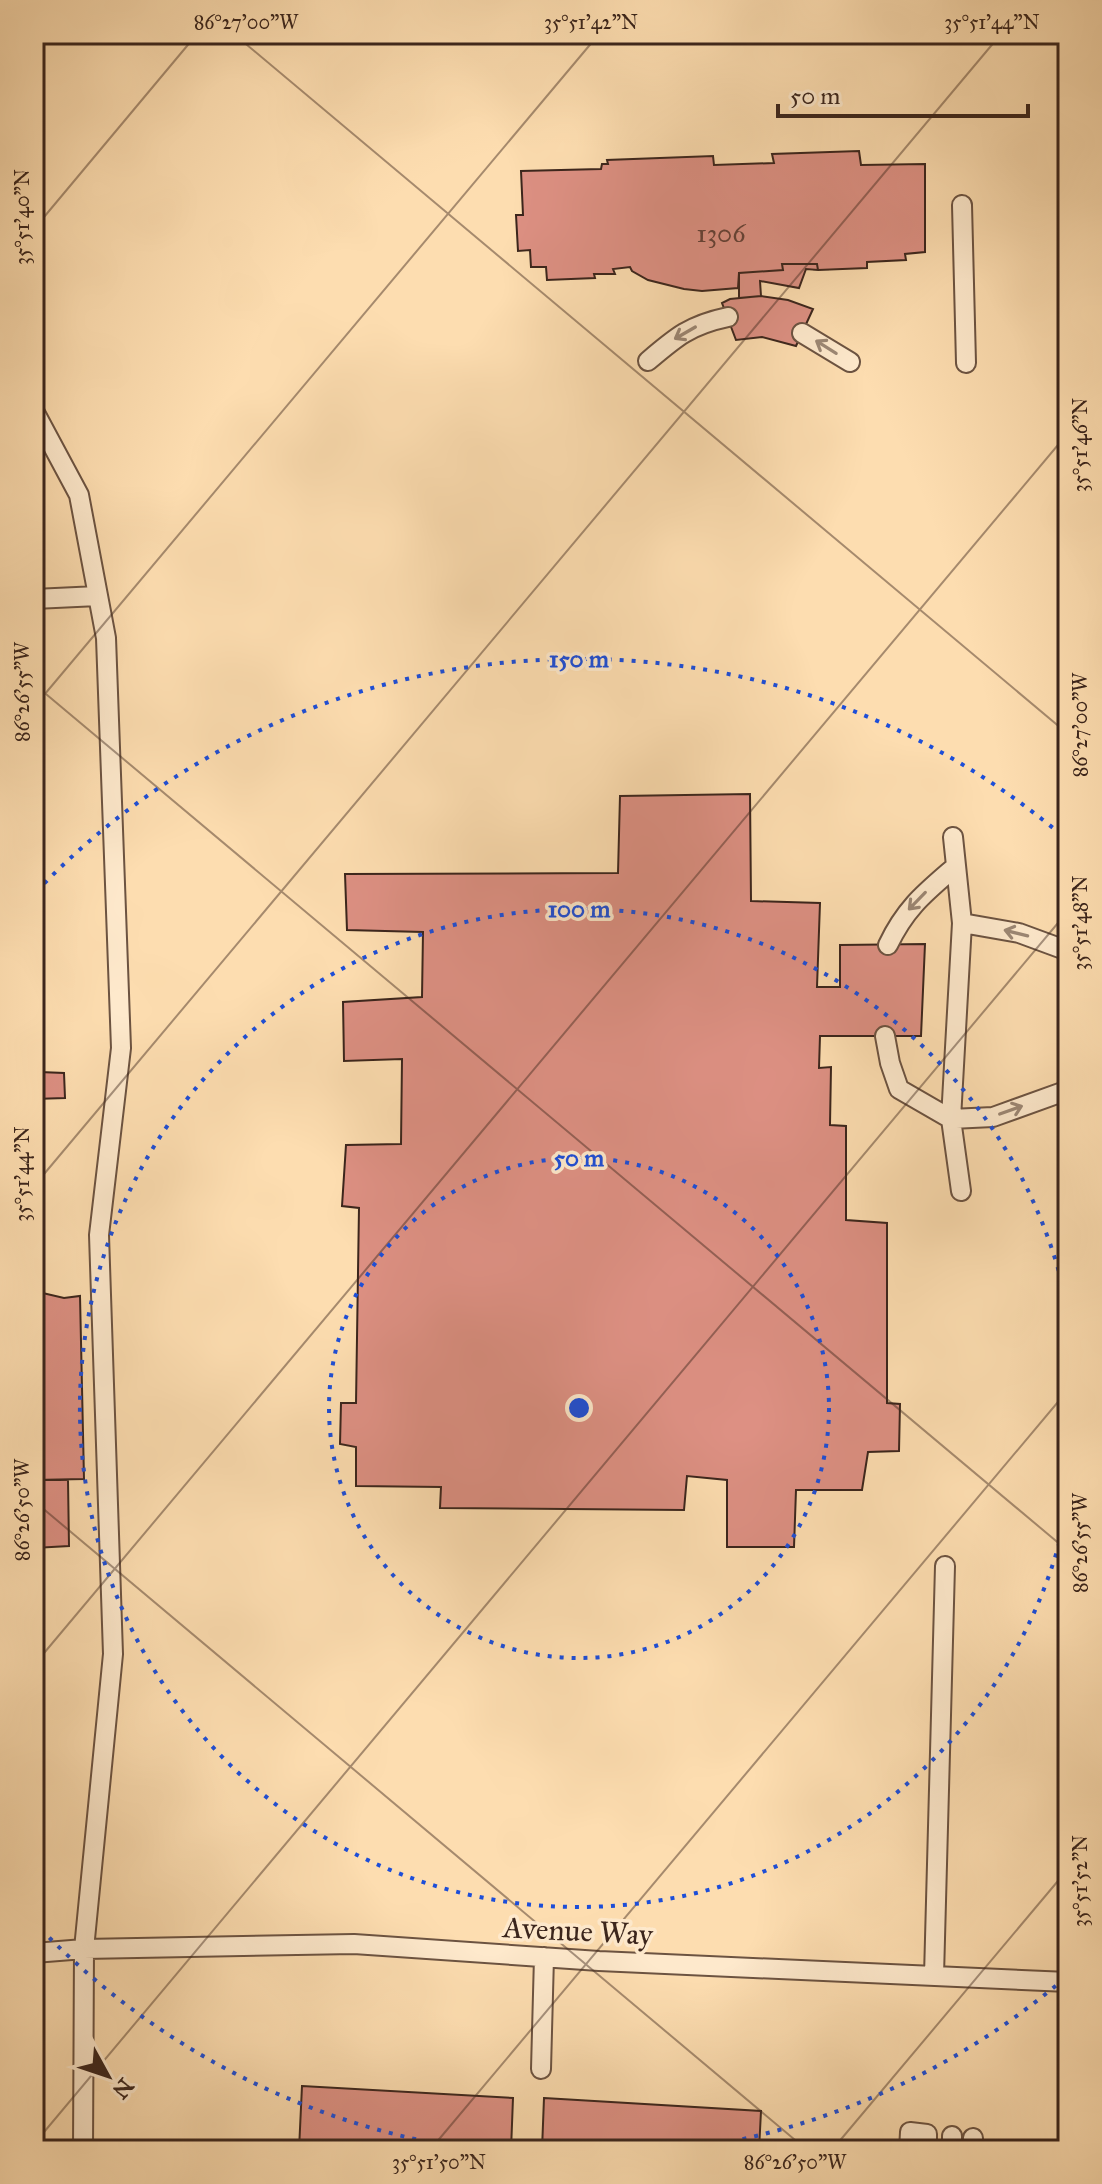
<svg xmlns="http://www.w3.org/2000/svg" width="1102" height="2184" viewBox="0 0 1102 2184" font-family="'IM FELL Great Primer',serif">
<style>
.building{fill:#dd9083;stroke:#3b251c;stroke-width:2}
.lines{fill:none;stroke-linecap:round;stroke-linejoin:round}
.lane-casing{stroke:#6c5341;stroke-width:22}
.lane{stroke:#fee9cc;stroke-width:18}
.oneway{stroke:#9c8774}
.ticks{fill:none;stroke:#3b251c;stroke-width:2;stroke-opacity:0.45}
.ring{fill:none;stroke:#1d4ed8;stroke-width:4;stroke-dasharray:4 8}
.labels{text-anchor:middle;stroke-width:7;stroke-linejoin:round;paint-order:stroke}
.number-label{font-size:26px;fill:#644036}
.street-label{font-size:30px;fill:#3b251c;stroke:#fee9cc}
.centre{fill:#1d4ed8;stroke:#fee9cc;stroke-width:4}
.ring-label{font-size:24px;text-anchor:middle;font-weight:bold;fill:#1d4ed8;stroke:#fee9cc;stroke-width:7;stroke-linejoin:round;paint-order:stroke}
.neatline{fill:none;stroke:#3b251c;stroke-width:3}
.ticks-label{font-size:20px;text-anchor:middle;fill:#3b251c}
</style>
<rect width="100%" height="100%" fill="#fdddb0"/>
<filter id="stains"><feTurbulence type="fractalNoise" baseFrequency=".0025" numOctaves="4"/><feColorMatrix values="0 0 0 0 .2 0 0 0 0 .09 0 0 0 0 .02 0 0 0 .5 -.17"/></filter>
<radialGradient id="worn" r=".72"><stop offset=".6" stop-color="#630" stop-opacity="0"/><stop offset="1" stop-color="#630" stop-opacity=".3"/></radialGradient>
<path class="building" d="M859,151L861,165L925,164V252L905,254L906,260L867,262V268L818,270L817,264H782L783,270L739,273L738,288L702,291L684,289L648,280L632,271L630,267L613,269L615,274H594L595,278L547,280L546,267H531L530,250L518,251L516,215H523L521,171L601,169L602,164H608L607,160L713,156L714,165L774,163L772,154Z
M782,264H817L818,270L806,269L799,288L760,281L761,296L739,298V273L783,270Z
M761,296L788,300L813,309L796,346L762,337L736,340L722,303L730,299Z
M34,755H36L42,945L37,946L40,1072L64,1073L65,1098L34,1099Z
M750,794L751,901L820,903L817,987H840V945L925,944L921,1036H820L819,1068L831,1067L830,1125L846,1126V1220L887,1223V1403L900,1404L899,1451L868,1452L862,1490H796L794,1547H727V1480L687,1476L684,1510L440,1508L441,1487L356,1486V1447L340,1444L341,1403H356L359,1208L342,1206L346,1145L401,1144L402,1059L344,1061L343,1002L422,997L423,932L347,930L345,874L618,873L620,796Z
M34,1291L64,1298L80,1296L84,1479L34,1480Z
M34,1480H68L69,1546L34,1548Z
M34,1655L42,1909H34Z
M302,2086L513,2098L511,2150H299Z
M544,2098L761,2111L759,2150H542Z"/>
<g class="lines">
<defs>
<path id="lane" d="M962,205L966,363
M802,333L850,362
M648,361C676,337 690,325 728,317
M34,411L79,495L106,638L121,1048L99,1235L113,1654L84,1949L83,2150
M34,599L98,596
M953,837L962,923L951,1119L961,1191
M962,923L1019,933L1068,951
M888,945C906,907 926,892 956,866
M885,1036L890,1063L899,1089L951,1119L993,1117L1068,1090
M34,1953L84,1949L354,1944L599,1961L1068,1982
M934,1976L945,1566
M541,2069L544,1957
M909,2150L910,2132L927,2134V2150
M952,2150V2136
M972,2150L973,2138"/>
</defs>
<use href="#lane" class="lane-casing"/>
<use href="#lane" class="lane"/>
</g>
<defs><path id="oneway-shaft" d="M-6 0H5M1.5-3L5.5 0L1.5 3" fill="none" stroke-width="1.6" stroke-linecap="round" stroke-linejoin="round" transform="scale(2)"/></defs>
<g class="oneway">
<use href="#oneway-shaft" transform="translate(685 333) rotate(150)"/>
<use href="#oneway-shaft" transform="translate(826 347) rotate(-148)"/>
<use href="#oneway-shaft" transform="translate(917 901) rotate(134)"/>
<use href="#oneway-shaft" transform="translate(1016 933) rotate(-166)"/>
<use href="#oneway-shaft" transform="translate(1011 1110) rotate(-20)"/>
</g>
<path class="ticks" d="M234,34L1068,734M34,229L197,34M34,684L1068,1551M34,707L599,34M34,1186L1001,34M34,1501L807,2150M34,1665L1068,433M34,2144L1068,911M430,2150L1068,1390M832,2150L1068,1869"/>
<g class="ring">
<circle cx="579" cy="1408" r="250"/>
<path d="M1068 1507A499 499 0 1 1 1068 1309"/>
<path d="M1065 1978A749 749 0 0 1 683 2150M475 2150A749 749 0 0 1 36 1924M36 892A749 749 0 0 1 1065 838"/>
</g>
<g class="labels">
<g class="number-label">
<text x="721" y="242">1306</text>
</g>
<g class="street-label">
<text transform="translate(578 1931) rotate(3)" y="10">Avenue Way</text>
</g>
</g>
<circle cx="579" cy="1408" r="12" class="centre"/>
<g class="ring-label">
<text x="579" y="667">150 m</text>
<text x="579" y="917">100 m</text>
<text x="579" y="1166">50 m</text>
</g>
<rect width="1102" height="2184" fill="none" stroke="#fdddb0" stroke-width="88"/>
<g transform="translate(108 2076) rotate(130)" stroke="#fee9cc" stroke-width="6" paint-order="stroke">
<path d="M0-6L14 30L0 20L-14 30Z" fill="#3b251c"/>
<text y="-12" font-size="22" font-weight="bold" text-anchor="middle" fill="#3b251c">N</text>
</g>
<path d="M778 104v12h250v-12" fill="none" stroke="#3b251c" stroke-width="4"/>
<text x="790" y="104" font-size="24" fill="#3b251c" stroke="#fee9cc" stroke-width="6" paint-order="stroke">50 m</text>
<rect x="44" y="44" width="1014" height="2096" class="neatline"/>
<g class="ticks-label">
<text x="246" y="29">86°27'00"W</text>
<text x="591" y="29">35°51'42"N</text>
<text x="992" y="29">35°51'44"N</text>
<text transform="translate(22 217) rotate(-90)" y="7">35°51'40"N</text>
<text transform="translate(1080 445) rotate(-90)" y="7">35°51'46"N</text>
<text transform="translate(22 692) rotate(-90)" y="7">86°26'55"W</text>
<text transform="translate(1080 725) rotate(-90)" y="7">86°27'00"W</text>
<text transform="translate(1080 923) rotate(-90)" y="7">35°51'48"N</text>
<text transform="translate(22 1174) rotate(-90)" y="7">35°51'44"N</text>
<text transform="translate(22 1510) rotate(-90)" y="7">86°26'50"W</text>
<text transform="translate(1080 1543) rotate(-90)" y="7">86°26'55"W</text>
<text transform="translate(1080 1881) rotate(-90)" y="7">35°51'52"N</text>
<text x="439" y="2169">35°51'50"N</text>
<text x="795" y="2169">86°26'50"W</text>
</g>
<rect width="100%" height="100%" filter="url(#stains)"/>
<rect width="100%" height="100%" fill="url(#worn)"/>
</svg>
